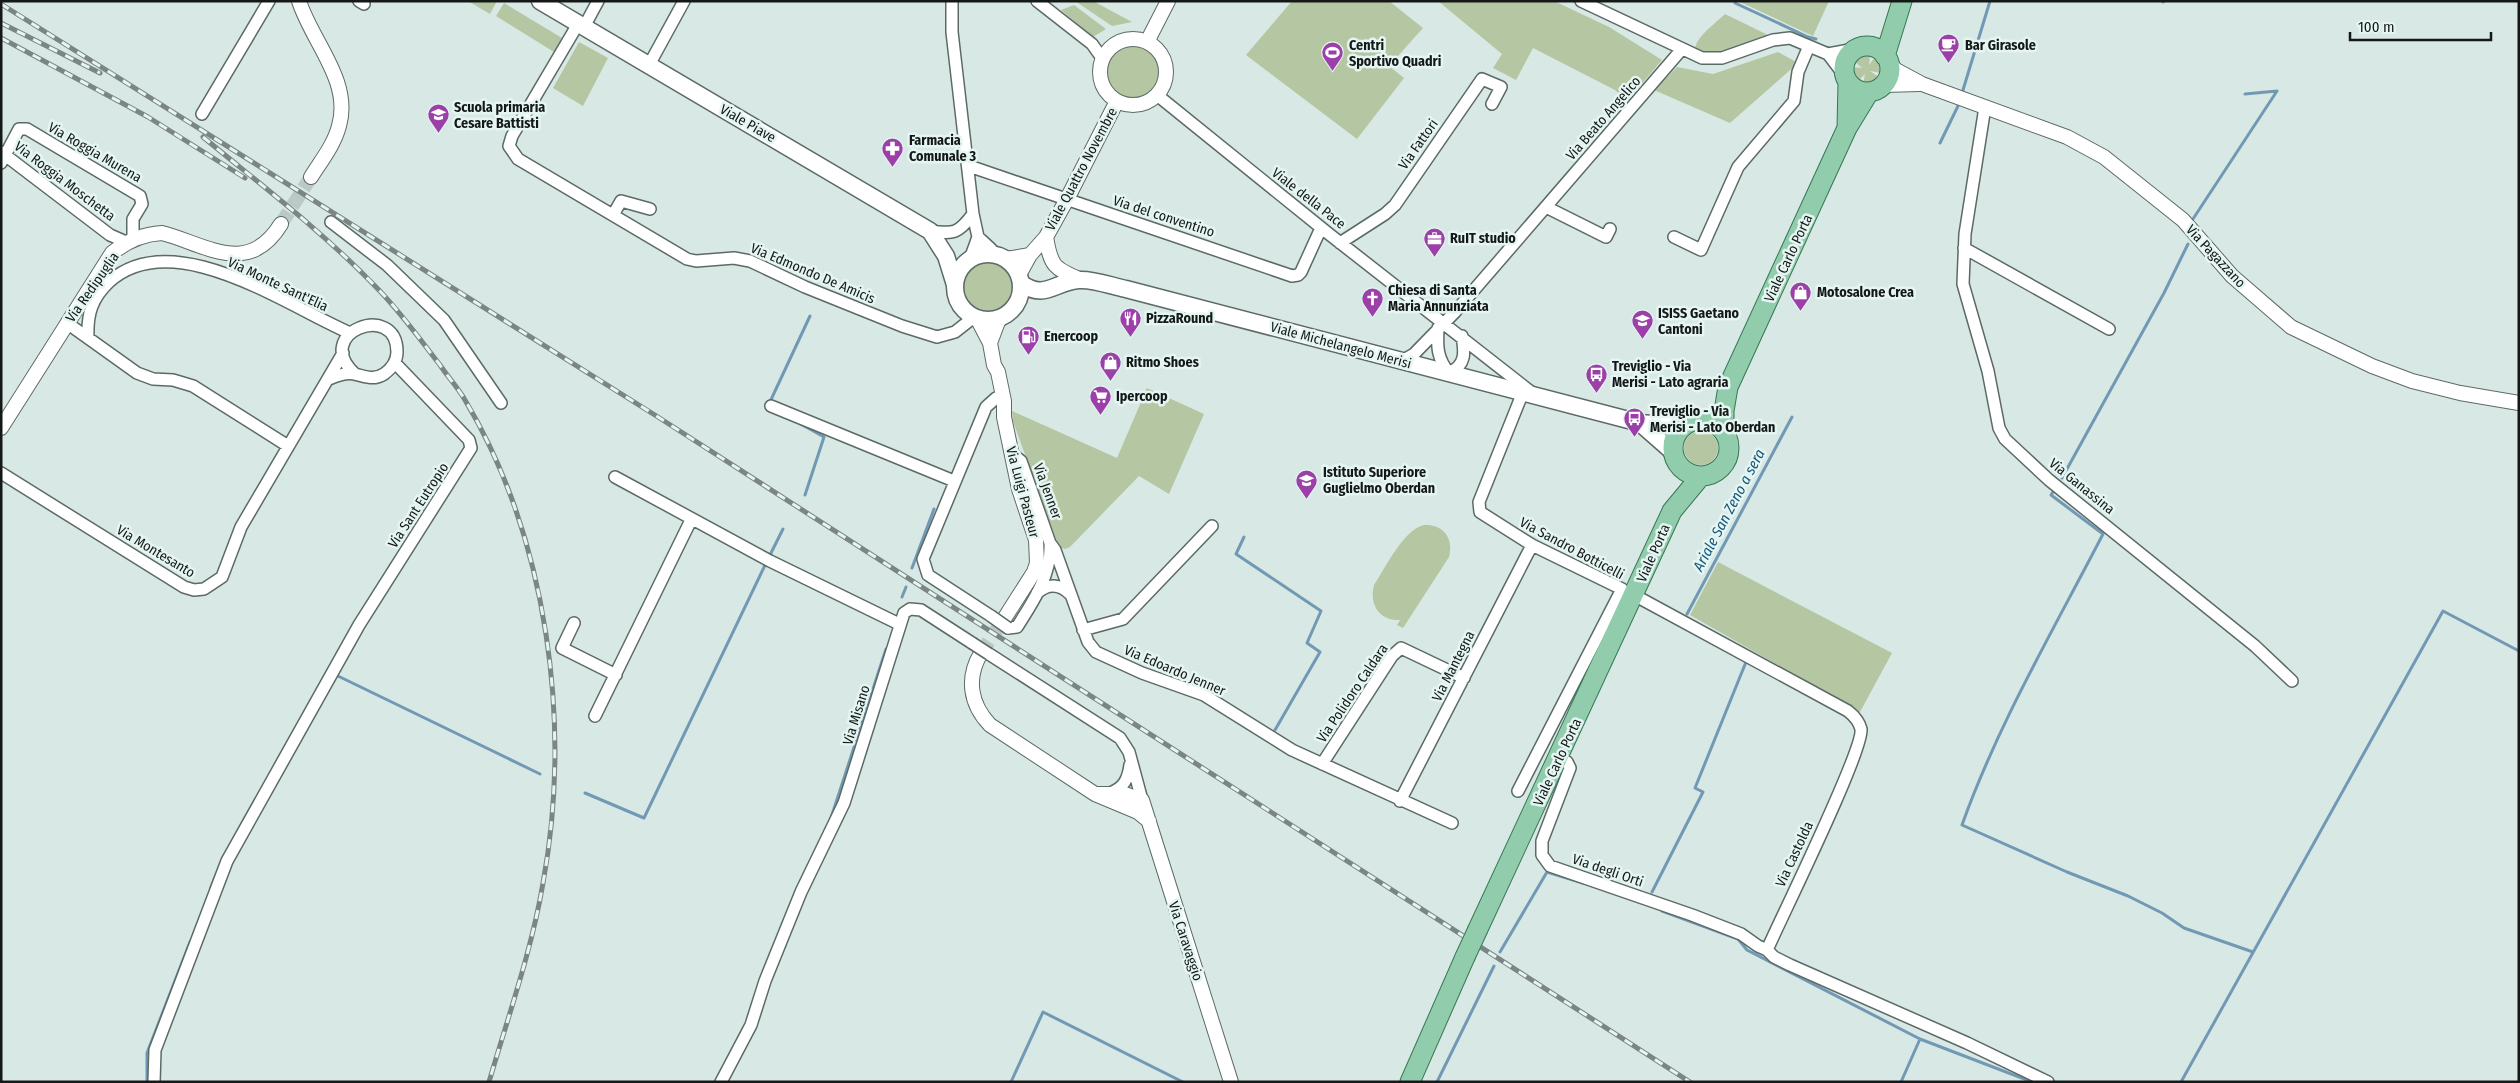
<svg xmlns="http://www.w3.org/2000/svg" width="2520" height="1083" viewBox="0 0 2520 1083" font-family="'Fira Sans Condensed',sans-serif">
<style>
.green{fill:#b5c6a3}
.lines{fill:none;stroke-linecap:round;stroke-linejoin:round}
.stream{stroke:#7299b4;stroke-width:3}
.tertiary-tunnel{stroke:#bbc9c6;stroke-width:14;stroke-dasharray:14 7;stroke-linecap:butt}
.minor-casing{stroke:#5c6a67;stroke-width:14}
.tertiary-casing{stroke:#5c6a67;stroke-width:16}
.secondary-casing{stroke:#5c6a67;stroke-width:19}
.primary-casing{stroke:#367754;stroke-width:21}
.minor{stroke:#fff;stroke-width:11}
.tertiary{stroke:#fff;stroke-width:14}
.secondary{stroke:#fff;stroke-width:16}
.primary{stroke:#91ccac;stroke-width:19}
.rail-casing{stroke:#7b8684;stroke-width:5}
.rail{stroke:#e5f5f2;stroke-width:3;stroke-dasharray:9;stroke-linecap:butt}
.minor-bridge-casing{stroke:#5c6a67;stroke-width:14;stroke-linecap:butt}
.primary-bridge-casing{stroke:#367754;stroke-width:21;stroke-linecap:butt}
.minor-bridge{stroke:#fff;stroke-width:11}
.primary-bridge{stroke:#91ccac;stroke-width:19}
.labels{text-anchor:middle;stroke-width:5;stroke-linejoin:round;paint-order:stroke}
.poi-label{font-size:14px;font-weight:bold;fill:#141918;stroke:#e5f5f2;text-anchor:start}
.street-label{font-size:14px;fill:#141918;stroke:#e5f5f2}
.water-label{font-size:15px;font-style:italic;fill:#16587e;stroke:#e5f5f2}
</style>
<rect width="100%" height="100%" fill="#d8e8e5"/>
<path class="green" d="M468,1H497L490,14Z
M1075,1H1093L1132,22L1112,26Z
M1292,1H1389L1423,28L1389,66L1404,78L1357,139L1246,55Z
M1438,1H1554L1609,27L1662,60L1627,101L1615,90L1533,48L1516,80L1493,68L1502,54Z
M1738,1H1829L1813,36Z
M504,3L562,38L554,52L496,16Z
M1074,5L1106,29L1093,37L1061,10Z
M1725,14L1770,36L1714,57L1695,51C1694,38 1716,23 1725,14Z
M579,42L608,58L583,106L553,88Z
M1105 72a27 27 0 1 1 54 0a27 27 0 1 1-54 0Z
M1778,52L1798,63L1730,123L1654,90L1677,67L1713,74Z
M1863,54H1870L1869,65L1875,57L1880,62L1882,73L1870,71L1880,78L1873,84L1863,85L1865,74L1857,82L1853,77L1851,67L1862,68L1854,61Z
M961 287a27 27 0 1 1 54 0a27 27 0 1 1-54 0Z
M1147,388L1204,414L1169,494L1139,476L1070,547L1065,549L1059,547L1037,487L1044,478L1038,473L1033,477L1013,421L1012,411L1117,458Z
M1684 448a17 17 0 1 1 34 0a17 17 0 1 1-34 0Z
M1424,525C1444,524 1454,539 1449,557L1403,628L1397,625L1400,620C1379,621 1369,604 1374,585C1386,567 1403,530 1424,525Z
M1718,562L1892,653L1860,712L1690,615Z"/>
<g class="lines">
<path class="stream" d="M2163,2L2164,1
M1735,3L1808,37L1816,39
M1963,90L1990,1
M1940,143L1958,106
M2191,222L2277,91L2245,94
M769,404L810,316
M799,423L824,437L805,495
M2062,478L2164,293L2188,244
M2053,492L2051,495L2103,534C2054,629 1998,724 1962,825L2067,872L2128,896L2162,913L2184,928L2253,952
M1244,537L1236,554L1321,611L1307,643L1320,652L1275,730
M769,557L783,529
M912,568L934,509
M902,597L906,587
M1687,614L1792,417
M338,676L540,774
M585,793L644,818L766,563
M830,821L886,649
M211,887L223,858
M1652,892L1703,792L1695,788L1746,662L1743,660
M1662,911L1738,939L1747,950L1920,1039L2032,1082
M1500,952L1547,872L1583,883
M147,1082V1053L190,942
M1011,1082L1043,1012L1183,1082
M1437,1082L1494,966
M1901,1082L1920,1039
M2181,1082L2443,611L2519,651"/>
<path class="tertiary-tunnel" d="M281,224L311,177
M981,653L1004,619"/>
<defs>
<path id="minor" d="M359,1L364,4
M952,1V32L973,214L978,237L970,259
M1037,1L1092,44L1102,58
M1581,1L1702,58H1722L1773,40L1790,38L1828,54L1844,75
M578,24L512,136L509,146L518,159L687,259L696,261L734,258L750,261L805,287L902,326L937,337L955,332L974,317
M584,27L598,1
M1828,54L1855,49
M649,65L684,1
M1157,95L1329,234L1531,392
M1985,107L1965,234L1963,284L1988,371L1999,428L2005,439L2049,480L2255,646L2292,681
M202,114L269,1
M1,152L110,235L126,242
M1,163L19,129H27L140,196L142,204L133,219V239
M969,166L1292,276L1298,275L1301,272L1321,228
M1546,207L1606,237L1610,229
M613,215L621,201L650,209
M331,222L387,265L444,320L501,403
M930,231C954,234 958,234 973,214
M978,237L991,249L992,254
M1674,237L1701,250L1738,167L1794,101L1798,72L1809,46
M1340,243L1385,214L1395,205L1482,79L1501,87L1492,104
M1964,248L2109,329
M67,323L137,373L153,379L173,380L193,386L288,446
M1438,328C1437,347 1437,358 1449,373C1466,365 1465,353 1462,336
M88,337C87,314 92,298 109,282C173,224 287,306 350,333
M1402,361L1414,354L1455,312L1682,49
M329,379C336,376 346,372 354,374C365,376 373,381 384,374C391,369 397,361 397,352C397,300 310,333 355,374
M771,406L954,481
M1,473L184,587L194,590L204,589L222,577L241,527L343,353
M615,477L770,561L895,622
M1050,543L1055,550L1088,642L1096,652L1142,673L1204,695L1292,750L1452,823
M1037,593C1048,583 1060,584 1070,594
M1634,595L1848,711C1853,715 1859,721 1861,729C1864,750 1781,918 1767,950L1774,957L1790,965L1967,1043L2048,1082
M991,616L928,575L923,559L986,407L996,398
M574,623L562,648L616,675
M1008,628L1017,627C1033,602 1052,574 1050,543L1021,461L1011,453
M1083,630L1123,619L1212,526
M989,654L1120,738L1129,752L1142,800L1136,804
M595,716L691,520
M1559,758L1567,762L1570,768L1542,841V855L1550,866L1692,915L1741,934L1758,946L1767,950
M1322,764L1392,656L1401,648L1464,678
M1518,791L1622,589L1532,545L1480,512L1479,502L1523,392
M1110,793C1124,788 1128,779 1130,765
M1400,801L1532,545
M154,1082L155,1050L227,861L359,625L471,448L469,440L395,363
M721,1082L751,1025L765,981L801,892L844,803L904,613L910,609L921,610L972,643"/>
<path id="tertiary" d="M299,1C312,42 352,81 339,126C334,145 321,161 311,177
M1100 72a33 33 0 1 1 66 0a33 33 0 1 1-66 0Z
M1147,42L1168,1
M1889,62L1896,70L1922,84L2067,137L2104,157L2183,220L2232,276L2291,327L2372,366L2412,381L2460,393L2519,403
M1883,85L1920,84
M1046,237C1051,267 1054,268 1081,280
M1006,259L1030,255
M1019,275L1030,255L1046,237L1066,201L1117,101
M977,318L990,343L994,365L998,372L1004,401V417L1019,489L1036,540L1037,563L1034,572L1004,619
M990,343L999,319
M1,428L112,253C127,241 142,234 162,233C205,244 248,278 281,224
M981,653C966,678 970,704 990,725L1095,794L1138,812L1149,821
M1095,794H1125L1142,800L1231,1082"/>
<path id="secondary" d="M540,1L930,231L946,256L955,285
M955 287a33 33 0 1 1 66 0a33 33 0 1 1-66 0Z
M1021,283C1044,301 1056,281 1079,280C1094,279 1111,286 1126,289L1640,423L1664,425L1689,422
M1640,423L1673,452"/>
<path id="primary" d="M1844 69a23 23 0 1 1 46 0a23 23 0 1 1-46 0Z
M1885,56L1902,1
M1847,128L1848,82
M1673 448a28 28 0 1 1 56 0a28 28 0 1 1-56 0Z
M1724,432V411L1728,387L1847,128L1869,92
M1478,929L1672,511L1701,476
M1410,1082L1465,957"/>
</defs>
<use href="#minor" class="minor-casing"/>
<use href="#tertiary" class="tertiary-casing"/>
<use href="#secondary" class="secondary-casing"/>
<use href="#primary" class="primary-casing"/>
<use href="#minor" class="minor"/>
<use href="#tertiary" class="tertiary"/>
<use href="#secondary" class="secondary"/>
<use href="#primary" class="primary"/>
<defs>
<path id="rail" d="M1,4L658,417L1690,1082
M1,23L100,73
M1,38L148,117L245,178
M203,137C261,185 322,231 375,286C399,310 419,338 440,365C448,377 458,388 465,400C548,539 572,725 543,883C532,949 508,1017 489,1082"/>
</defs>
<use href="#rail" class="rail-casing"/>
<use href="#rail" class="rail"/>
<defs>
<path id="minor-bridge" d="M991,616L1008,628
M972,643L989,654"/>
<path id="primary-bridge" d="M1465,957L1478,929"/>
</defs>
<use href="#minor-bridge" class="minor-bridge-casing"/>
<use href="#primary-bridge" class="primary-bridge-casing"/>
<use href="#minor-bridge" class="minor-bridge"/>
<use href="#primary-bridge" class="primary-bridge"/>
</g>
<defs>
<symbol id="cafe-pin" viewBox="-11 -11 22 30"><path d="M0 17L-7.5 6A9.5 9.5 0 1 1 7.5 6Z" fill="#9c3fa9" stroke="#e5f5f2"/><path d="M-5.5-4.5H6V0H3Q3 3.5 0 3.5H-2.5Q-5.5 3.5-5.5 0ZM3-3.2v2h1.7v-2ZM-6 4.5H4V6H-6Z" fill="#fff"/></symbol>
<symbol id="stadium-pin" viewBox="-11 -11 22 30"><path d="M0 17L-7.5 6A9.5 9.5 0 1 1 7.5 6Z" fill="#9c3fa9" stroke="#e5f5f2"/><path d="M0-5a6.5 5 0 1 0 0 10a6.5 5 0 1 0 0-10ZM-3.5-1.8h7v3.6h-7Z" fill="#fff"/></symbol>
<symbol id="school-pin" viewBox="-11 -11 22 30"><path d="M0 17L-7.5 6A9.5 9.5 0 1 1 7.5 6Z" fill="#9c3fa9" stroke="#e5f5f2"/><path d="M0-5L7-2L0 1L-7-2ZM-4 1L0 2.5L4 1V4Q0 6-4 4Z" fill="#fff"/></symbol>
<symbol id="pharmacy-pin" viewBox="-11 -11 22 30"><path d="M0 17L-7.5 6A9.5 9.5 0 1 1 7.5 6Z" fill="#9c3fa9" stroke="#e5f5f2"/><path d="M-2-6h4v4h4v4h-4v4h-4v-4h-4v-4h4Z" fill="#fff"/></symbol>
<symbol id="office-pin" viewBox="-11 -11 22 30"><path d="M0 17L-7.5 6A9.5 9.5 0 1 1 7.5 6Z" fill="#9c3fa9" stroke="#e5f5f2"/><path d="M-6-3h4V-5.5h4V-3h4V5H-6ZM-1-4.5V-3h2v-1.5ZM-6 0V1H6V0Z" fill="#fff"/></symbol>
<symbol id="shop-pin" viewBox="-11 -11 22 30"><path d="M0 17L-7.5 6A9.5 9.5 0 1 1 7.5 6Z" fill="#9c3fa9" stroke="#e5f5f2"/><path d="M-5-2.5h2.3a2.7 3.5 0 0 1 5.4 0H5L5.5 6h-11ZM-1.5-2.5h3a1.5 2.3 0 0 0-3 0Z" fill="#fff"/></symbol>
<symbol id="church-pin" viewBox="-11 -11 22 30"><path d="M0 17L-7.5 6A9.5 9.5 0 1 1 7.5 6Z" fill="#9c3fa9" stroke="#e5f5f2"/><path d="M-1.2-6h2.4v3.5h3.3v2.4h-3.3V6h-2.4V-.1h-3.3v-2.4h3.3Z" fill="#fff"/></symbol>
<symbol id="restaurant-pin" viewBox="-11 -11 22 30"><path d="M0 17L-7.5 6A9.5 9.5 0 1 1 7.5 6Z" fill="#9c3fa9" stroke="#e5f5f2"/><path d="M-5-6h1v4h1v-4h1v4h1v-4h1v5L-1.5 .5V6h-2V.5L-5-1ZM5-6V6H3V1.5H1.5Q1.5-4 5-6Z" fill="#fff"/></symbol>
<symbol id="fuel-pin" viewBox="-11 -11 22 30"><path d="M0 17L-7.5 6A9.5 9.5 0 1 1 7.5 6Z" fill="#9c3fa9" stroke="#e5f5f2"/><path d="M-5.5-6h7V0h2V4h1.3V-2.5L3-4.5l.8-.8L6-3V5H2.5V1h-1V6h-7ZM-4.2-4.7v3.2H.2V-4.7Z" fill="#fff"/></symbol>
<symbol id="bus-pin" viewBox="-11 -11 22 30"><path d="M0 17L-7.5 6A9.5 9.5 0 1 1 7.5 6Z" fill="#9c3fa9" stroke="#e5f5f2"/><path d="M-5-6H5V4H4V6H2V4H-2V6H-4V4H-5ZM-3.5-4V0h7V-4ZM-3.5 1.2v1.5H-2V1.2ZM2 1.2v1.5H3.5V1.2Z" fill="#fff"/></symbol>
<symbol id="supermarket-pin" viewBox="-11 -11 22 30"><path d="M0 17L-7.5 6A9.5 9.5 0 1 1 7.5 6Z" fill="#9c3fa9" stroke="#e5f5f2"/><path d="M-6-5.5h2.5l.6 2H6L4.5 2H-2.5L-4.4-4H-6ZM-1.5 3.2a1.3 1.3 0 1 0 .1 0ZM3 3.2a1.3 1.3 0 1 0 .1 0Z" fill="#fff"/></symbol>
</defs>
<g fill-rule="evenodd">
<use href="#cafe-pin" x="1936" y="32" width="25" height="34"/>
<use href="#stadium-pin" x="1320" y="40" width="25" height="34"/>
<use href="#school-pin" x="426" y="102" width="25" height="34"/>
<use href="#pharmacy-pin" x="880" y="136" width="25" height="34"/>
<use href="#office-pin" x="1422" y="226" width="25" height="34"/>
<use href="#shop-pin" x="1788" y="280" width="25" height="34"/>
<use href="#church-pin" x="1360" y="286" width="25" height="34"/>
<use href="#restaurant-pin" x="1118" y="306" width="25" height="34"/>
<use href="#school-pin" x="1630" y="308" width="25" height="34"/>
<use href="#fuel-pin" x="1016" y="324" width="25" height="34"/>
<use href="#shop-pin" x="1098" y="350" width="25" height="34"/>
<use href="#bus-pin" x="1584" y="362" width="25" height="34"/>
<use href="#supermarket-pin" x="1088" y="384" width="25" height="34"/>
<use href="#bus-pin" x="1622" y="406" width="25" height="34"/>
<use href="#school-pin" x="1294" y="468" width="25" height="34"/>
</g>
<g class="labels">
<g class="poi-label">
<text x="1349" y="50">Centri<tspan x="1349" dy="16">Sportivo Quadri</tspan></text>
<text x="1965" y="50">Bar Girasole</text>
<text x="454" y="112">Scuola primaria<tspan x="454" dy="16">Cesare Battisti</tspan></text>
<text x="909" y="145">Farmacia<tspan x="909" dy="16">Comunale 3</tspan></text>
<text x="1450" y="243">RuIT studio</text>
<text x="1388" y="295">Chiesa di Santa<tspan x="1388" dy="16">Maria Annunziata</tspan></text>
<text x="1817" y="297">Motosalone Crea</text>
<text x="1658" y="318">ISISS Gaetano<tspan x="1658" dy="16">Cantoni</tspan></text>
<text x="1146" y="323">PizzaRound</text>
<text x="1044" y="341">Enercoop</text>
<text x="1126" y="367">Ritmo Shoes</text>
<text x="1612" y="371">Treviglio - Via<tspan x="1612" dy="16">Merisi - Lato agraria</tspan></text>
<text x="1116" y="401">Ipercoop</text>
<text x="1650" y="416">Treviglio - Via<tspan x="1650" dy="16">Merisi - Lato Oberdan</tspan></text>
<text x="1323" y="477">Istituto Superiore<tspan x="1323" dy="16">Guglielmo Oberdan</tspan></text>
</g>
<g class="street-label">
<text transform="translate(1603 118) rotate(-49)" y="5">Via Beato Angelico</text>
<text transform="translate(748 123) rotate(30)" y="5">Viale Piave</text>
<text transform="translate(1418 144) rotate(-55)" y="5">Via Fattori</text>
<text transform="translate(95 152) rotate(30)" y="5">Via Roggia Murena</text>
<text transform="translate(1081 169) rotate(-62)" y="5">Viale Quattro Novembre</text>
<text transform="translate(65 181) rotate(37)" y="5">Via Roggia Moschetta</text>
<text transform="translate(1309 198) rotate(38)" y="5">Viale della Pace</text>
<text transform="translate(1164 216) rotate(18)" y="5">Via del conventino</text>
<text transform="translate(2216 256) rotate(47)" y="5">Via Pagazzano</text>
<text transform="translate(1788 258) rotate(-65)" y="5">Viale Carlo Porta</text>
<text transform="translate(813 273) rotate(23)" y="5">Via Edmondo De Amicis</text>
<text transform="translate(278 284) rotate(25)" y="5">Via Monte Sant'Elia</text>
<text transform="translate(92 287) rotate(-55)" y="5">Via Redipuglia</text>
<text transform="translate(1341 345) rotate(15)" y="5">Viale Michelangelo Merisi</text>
<text transform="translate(2082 486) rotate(39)" y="5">Via Ganassina</text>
<text transform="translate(1048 491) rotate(70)" y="5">Via Jenner</text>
<text transform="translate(1023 492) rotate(75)" y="5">Via Luigi Pasteur</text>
<text transform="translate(418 505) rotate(-57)" y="5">Via Sant Eutropio</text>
<text transform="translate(1572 548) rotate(28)" y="5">Via Sandro Botticelli</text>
<text transform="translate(156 551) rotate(31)" y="5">Via Montesanto</text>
<text transform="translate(1653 553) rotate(-66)" y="5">Viale Porta</text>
<text transform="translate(1453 666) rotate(-63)" y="5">Via Mantegna</text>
<text transform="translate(1175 670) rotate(23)" y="5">Via Edoardo Jenner</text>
<text transform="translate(1352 693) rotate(-56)" y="5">Via Polidoro Caldara</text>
<text transform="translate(856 715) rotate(-73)" y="5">Via Misano</text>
<text transform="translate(1557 762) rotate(-65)" y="5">Viale Carlo Porta</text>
<text transform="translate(1794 854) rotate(-65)" y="5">Via Castolda</text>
<text transform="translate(1608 870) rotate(19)" y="5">Via degli Orti</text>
<text transform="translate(1186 941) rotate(72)" y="5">Via Caravaggio</text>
</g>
<g class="water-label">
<text transform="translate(1729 510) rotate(-62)" y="5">Ariale San Zeno a sera</text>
</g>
</g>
<rect width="2520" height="1083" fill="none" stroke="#141918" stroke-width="5"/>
<path d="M2350 32v8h141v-8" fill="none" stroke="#141918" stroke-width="2.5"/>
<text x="2358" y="32" font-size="15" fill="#141918" stroke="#e5f5f2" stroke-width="4" paint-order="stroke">100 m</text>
</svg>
